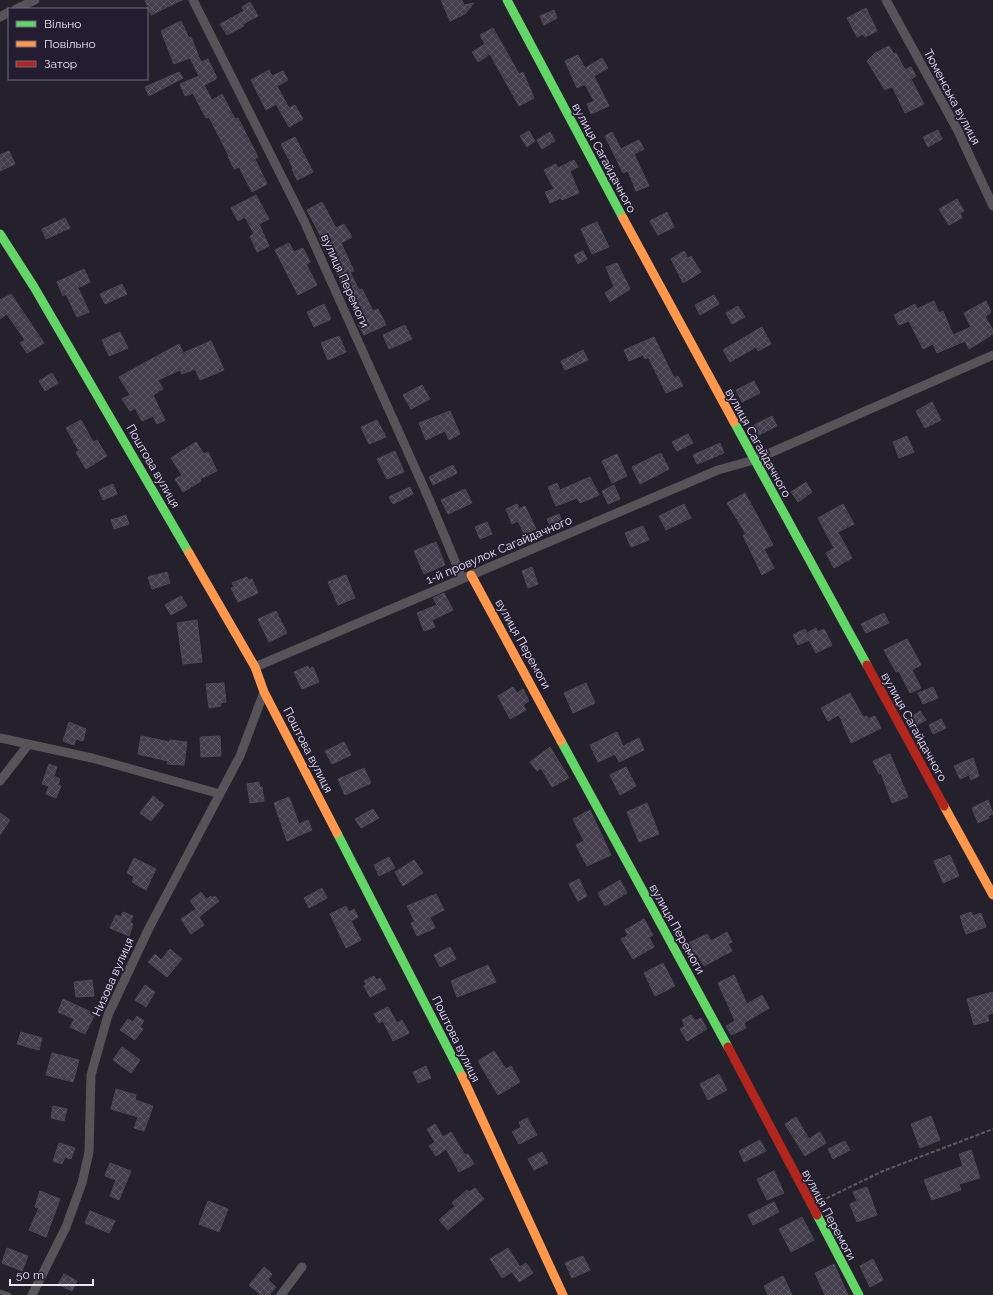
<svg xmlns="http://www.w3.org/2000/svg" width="993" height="1295" viewBox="0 0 993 1295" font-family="Raleway,sans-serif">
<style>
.building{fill:url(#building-cross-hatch);stroke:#4d4954}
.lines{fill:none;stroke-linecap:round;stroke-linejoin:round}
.path{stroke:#5c5b60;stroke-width:2;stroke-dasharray:4 2;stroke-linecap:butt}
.lane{stroke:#565459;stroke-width:4.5}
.street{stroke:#565459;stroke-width:9}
.fast{stroke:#63d668;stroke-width:9}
.slow{stroke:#ff974d;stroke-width:9}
.jam{stroke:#b3261e;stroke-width:9}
.labels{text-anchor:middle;stroke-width:3.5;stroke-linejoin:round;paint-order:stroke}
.street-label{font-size:12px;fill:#e9e4f2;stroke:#241c31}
</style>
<defs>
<pattern id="building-cross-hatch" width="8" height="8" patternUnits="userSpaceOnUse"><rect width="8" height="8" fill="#433d4c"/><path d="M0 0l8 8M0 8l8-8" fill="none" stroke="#5e5966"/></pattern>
</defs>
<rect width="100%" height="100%" fill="#25212c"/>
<path class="building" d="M145,0H182L151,15Z
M441,0H462L464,5L474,3L465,14L450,21Z
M250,2L258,16L243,24L244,26L227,35L220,24L244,11L242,7Z
M866,8L877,31L865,37L863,34L857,37L847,18Z
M554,10L557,18L544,25L540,16Z
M181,21L189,38L191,37L201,62L208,59L216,76V79L204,85L212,100L222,94L235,119L238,118L258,157L255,159L267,184L252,192L239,167L234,169L228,156H229L209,117L206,118L193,93L185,96L180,84L199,76L190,58L174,64L161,31Z
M493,28L519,74L523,72L534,98L519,106L490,54L478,62L472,52L485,44L480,35Z
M889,46L894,54L896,53L905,70L911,67L916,76L911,79L924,104L905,113L893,88L891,87L885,90L867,61L875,53Z
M578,55L585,68L602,58L608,68L594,76L609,106L591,114L587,104L594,101L585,84L577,88L565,61Z
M269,70L272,76L283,71L288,80L277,86L289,108L295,105L303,119L289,127L276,104L266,110L251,80Z
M179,72L183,78L149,96L145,87Z
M938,130L942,139L928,147L923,137Z
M529,131L535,141L527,147L520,136Z
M550,132L555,141L542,149L537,140Z
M612,132L621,149L639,140L644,149L634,154L649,186L636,191L628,171L623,173L605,136Z
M295,137L313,172L297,180L292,169L293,168L281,144Z
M9,151L15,164L0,171V155Z
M574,160L578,167L570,171L579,193L562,200L561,198L550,203L545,192L554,189L544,170L556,164L558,168Z
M256,195L269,219L259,224L269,246L257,252L250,236L254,234L245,217L238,221L231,208Z
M957,199L964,211L960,213L962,218L949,225L939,209Z
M322,202L336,228L344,224L352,237L341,243L354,271L350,272L359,290L362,289L373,311L378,309L386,325L364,335L358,325L364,322L356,304L351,306L333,264L334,263L319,238L321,237L307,210Z
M667,212L674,227L658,235L650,221Z
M65,218L70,228L46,239L42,229Z
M597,222L609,247L592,254L581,229Z
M289,243L294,252L303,248L310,262L306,264L317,285L298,295L275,250Z
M583,251L587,259L578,264L574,255Z
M684,251L688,258L691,256L701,272L683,283L671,259Z
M617,263L630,289L610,302L605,293L614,287L606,267Z
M84,269L90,282L78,288L89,312L77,317L66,294L63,296L57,282Z
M122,284L127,294L105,304L100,294Z
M11,294L44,343L27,353L20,343L25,340L7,314L0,319V300Z
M714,295L719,304L700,315L695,305Z
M934,301L939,313L943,311L953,335L971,327L964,313L986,301L991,312L985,317L993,330V334L969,349L965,341L937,353L933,344L923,349L909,321L899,325L894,315L915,304L917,309Z
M324,304L331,319L314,327L307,312Z
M738,306L745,317L732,324L726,313Z
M405,325L412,339L389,349L383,335Z
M762,327L771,344L758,351L756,347L730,362L723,350Z
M120,332L128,348L109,356L102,340Z
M339,336L346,352L328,360L321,343Z
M654,337L674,378L678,376L683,386L666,393L648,357L645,359L643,355L629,361L624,350Z
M211,341L224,370L200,380L195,369L182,374L180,370L158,380L163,389L153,395L165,420L157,424L153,416L142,421L135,408L130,411L122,399L130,395L119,377L179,344L183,353Z
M583,350L588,360L565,370L561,361Z
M52,373L58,383L45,391L39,381Z
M754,381L760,393L742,402L736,390Z
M422,385L430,399L411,409L403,395Z
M932,402L941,420L925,428L916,411Z
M450,411L460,434L449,440L445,431L426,440L419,423Z
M772,416L777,426L759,435L754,425Z
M81,420L93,442L97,440L107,456L86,469L76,452L79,451L66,428Z
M377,420L386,437L369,444L361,427Z
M688,434L693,443L677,451L672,442Z
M907,436L914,452L899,458L893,442Z
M196,442L204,454L208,452L217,471L200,479L201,481L183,492L175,479L182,475L171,458Z
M720,443L724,453L697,464L693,455Z
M395,451L404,472L387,479L377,459Z
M661,453L669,469L640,484L632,467Z
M617,454L627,476L612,483L602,461Z
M453,465L457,473L433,485L429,477Z
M590,477L599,495L580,503L577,498L556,506L548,487L557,483L560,490Z
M806,482L812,492L798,502L791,492Z
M113,484L117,494L103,500L99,490Z
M614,485L620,499L608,504L602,491Z
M410,487L413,494L393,504L389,497Z
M465,489L472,503L448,514L441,500Z
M745,493L773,545L764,549L774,568L762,575L743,535L746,534L727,503Z
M517,504L519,509L525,506L536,529L524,534L518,521L512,524L506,509Z
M684,504L691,518L666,530L659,516Z
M843,504L854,524L838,532L852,558L834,568L826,553L834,548L818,518Z
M559,514L563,524L552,529L547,519Z
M126,515L129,524L114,529L111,520Z
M487,522L492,534L480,539L475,527Z
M643,526L649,540L631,547L625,533Z
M436,542L445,565L424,574L414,551Z
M532,567L538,584L528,588L522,571Z
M167,572L170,583L152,589L148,577Z
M346,575L355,598L338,605L328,582Z
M247,577L248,580L252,579L258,593L238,602L231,588L234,587L232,583Z
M444,593L453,610L432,620L435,627L424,631L417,613L437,605L433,598Z
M181,596L187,606L171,615L165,605Z
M276,611L287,633L269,642L258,619Z
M884,613L889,623L866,633L861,624Z
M197,620L202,662L183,664L177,623Z
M816,628L818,632L824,629L832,645L816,653L809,640L798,645L793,635L805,629L807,633Z
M907,639L921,665L912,670L921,688L910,693L899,671L896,672L884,650Z
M308,666L309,669L313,667L319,682L302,689L294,672Z
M224,683L226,702L220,703L221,706L209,708L206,684Z
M586,683L595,703L573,713L564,693Z
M513,687L517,693L523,689L529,701L523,705L526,710L510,719L498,696Z
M933,687L938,698L923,704L918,693Z
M850,693L863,717L867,716L868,719L875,716L881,728L851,743L839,715L828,721L821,708Z
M920,711L926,720L915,726L910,718Z
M941,719L946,728L933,734L929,725Z
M69,722L86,729L83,741L76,739L74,745L63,741Z
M617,732L623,746L639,738L644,750L619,762L615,754L598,762L590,745Z
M141,736L170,742V740L187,742L184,765L167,764L168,761L138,754Z
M220,736L221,756L201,757L200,737Z
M344,742L351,755L332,764L325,751Z
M550,747L569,778L552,787L541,768L537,771L530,762Z
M890,754L908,797L892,803L881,773L879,774L873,761Z
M973,758L979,776L971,780L969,775L960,779L954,766Z
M49,764L57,767L54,776L60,779L58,785L61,786L56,798L46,794L49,786L42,784Z
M626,767L636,786L620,795L610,775Z
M364,768L371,783L345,795L338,779Z
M259,782L260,787H262L264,801L250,803L247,784Z
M153,796L164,805L151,821L140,813Z
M289,797L299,824L308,820L312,830L287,841L274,803Z
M988,800L993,814L988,816L989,818L978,823L972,808Z
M647,803L659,834L639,842L627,812Z
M373,809L379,818L361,828L355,819Z
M590,810L611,855L587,866L576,845L584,841L573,819Z
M0,813L10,820L0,835Z
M950,855L959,876L943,883L934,861Z
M389,857L395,868L379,876L374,865Z
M134,858L156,869L146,890L132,882L134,877L127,873Z
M414,860L423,873L403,886L395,872Z
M579,879L587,896L578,901L569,884Z
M620,880L627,893L605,906L598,893Z
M322,888L327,898L309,908L304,898Z
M201,892L206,899L211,896L212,898L215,896L219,901L199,917L204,925L191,934L181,919L196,909L190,901Z
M436,894L444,910L430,917L435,928L417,936L411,923L415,922L407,906Z
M346,906L349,912L354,909L358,917L351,921L361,940L346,948L330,914Z
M123,912L133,916L130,922L133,924L129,936L110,928L116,915L121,917Z
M971,912L973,916L981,913L986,927L966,934L960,916Z
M644,919L653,935L649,937L654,947L633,959L621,939L628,935L625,930Z
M727,932L732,942L728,944L732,951L704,966L697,954L692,957L685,945L707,934L711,941Z
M450,947L456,959L440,967L434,955Z
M170,949L182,959L167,977L148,962L155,954L161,960Z
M663,963L675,986L655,996L644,973Z
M488,965L496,982L457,997L451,981Z
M734,975L747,1004L762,995L769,1008L744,1023L746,1028L731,1035L726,1026L735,1021L718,983Z
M374,976L376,980L380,978L386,989L370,997L364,986L366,984L364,981Z
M92,980L94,996L76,997L74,982Z
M145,985L155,992L146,1007L135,1000Z
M993,992V1013L987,1015L989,1021L974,1025L967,999Z
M63,999L95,1014L85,1034L70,1027L74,1019L58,1012Z
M388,1007L397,1023L402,1020L409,1033L393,1041L383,1021L379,1023L374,1014Z
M691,1015L695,1021L701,1018L707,1029L687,1041L680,1029L685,1026L682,1020Z
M137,1016L144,1021L140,1027L143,1029L135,1040L120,1030L128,1019L133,1022Z
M21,1032L42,1038L39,1050L17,1044Z
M122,1047L140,1060L131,1073L113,1060Z
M494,1051L506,1069L511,1066L520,1082L498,1095L478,1061Z
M52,1053L79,1060L73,1082L46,1075Z
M426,1066L431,1078L418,1083L413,1072Z
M719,1074L727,1090L708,1100L700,1084Z
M116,1089L136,1095L135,1100L153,1106L144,1131L134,1128L138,1117L111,1109Z
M53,1106L67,1109L64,1121L51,1118Z
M931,1116L940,1140L920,1148L911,1124Z
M796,1117L809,1139L820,1132L826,1143L805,1156L785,1124Z
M527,1118L537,1135L519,1144L512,1132L521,1127L519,1122Z
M435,1124L443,1137L451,1132L465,1155L468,1154L474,1164L459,1172L446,1149L436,1156L429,1146L435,1142L427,1129Z
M760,1140L766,1151L744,1162L739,1151Z
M845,1141L850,1150L833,1159L828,1149Z
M59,1143L75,1148L71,1159L65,1157L62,1164L53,1161Z
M971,1150L980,1178L959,1184L961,1190L932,1200L924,1180L963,1166L959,1154Z
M542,1152L548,1163L534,1170L528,1159Z
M110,1163L131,1171L119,1200L110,1196L116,1180L105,1176Z
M774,1171L784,1193L767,1200L757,1179Z
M867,1187L877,1215L857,1222L850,1204L857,1201L853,1192Z
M475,1188L484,1199L448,1230L439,1220L455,1206L452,1203L467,1190L469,1192Z
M40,1191L60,1199L46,1237L29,1230L39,1208L35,1207Z
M208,1201L228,1209L219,1232L199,1224Z
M774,1202L779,1212L753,1225L748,1215Z
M90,1211L115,1221L109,1233L85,1223Z
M802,1217L814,1240L791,1252L779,1229Z
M7,1248L28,1256L22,1271L2,1263Z
M508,1248L520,1267L526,1263L533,1273L519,1282L512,1272L502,1278L490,1259Z
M583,1256L590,1270L572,1278L565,1263Z
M873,1259L883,1280L870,1287L860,1266Z
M834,1264L839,1275L848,1295H825L815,1273Z
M264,1267L272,1274L268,1280L276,1287L269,1295H261L249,1285Z
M64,1274L77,1281L72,1291L58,1284Z
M783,1276L792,1295H768L764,1286Z"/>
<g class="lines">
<path class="path" d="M821,1201L883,1171L993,1129"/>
<path class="lane" d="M0,1292L9,1295"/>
<path class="street" d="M193,0L304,221L429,499L462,578
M886,0L957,129L993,206
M16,9L35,0
M0,17L9,12
M255,667L718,470L754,460L993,355
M0,738L92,758L220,794
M0,781L28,745
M32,1295L66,1227L82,1183L89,1152L91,1075L108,1015L149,928L240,756L264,692
M281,1295L302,1267"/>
<path class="fast" d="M507,0L623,218
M0,234L34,287L189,553
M734,422L867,665
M561,741L728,1047
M337,833L462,1076
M817,1215L859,1295"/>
<path class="slow" d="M623,218L734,422
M189,553L255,667L264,692L337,833
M471,575L561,741
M944,806L993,895
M462,1076L563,1295"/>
<path class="jam" d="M867,665L944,806
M728,1047L817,1215"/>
</g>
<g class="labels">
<g class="street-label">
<text transform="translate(952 97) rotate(62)" y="4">Тюменська вулиця</text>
<text transform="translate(604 158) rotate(62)" y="4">вулиця Сагайдачного</text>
<text transform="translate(345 281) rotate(66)" y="4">вулиця Перемоги</text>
<text transform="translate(758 443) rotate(61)" y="4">вулиця Сагайдачного</text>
<text transform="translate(153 466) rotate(60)" y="4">Поштова вулиця</text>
<text transform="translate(499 550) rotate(-23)" y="4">1-й провулок Сагайдачного</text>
<text transform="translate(523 644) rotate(61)" y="4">вулиця Перемоги</text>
<text transform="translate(914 727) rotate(61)" y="4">вулиця Сагайдачного</text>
<text transform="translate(308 750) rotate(63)" y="4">Поштова вулиця</text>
<text transform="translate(677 929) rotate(61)" y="4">вулиця Перемоги</text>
<text transform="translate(113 977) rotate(-66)" y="4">Низова вулиця</text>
<text transform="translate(456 1039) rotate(64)" y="4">Поштова вулиця</text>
<text transform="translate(829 1215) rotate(62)" y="4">вулиця Перемоги</text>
</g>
</g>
<rect x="8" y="8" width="140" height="72" fill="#241c31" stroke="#736c7e"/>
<rect x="16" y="21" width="20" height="6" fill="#63d668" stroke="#736c7e"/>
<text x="44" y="28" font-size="12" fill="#e9e4f2">Вільно</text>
<rect x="16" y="41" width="20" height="6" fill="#ff974d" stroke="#736c7e"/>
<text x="44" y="48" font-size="12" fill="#e9e4f2">Повільно</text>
<rect x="16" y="61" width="20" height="6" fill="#b3261e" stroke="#736c7e"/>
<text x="44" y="68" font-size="12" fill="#e9e4f2">Затор</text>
<path d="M10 1279v6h83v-6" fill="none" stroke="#e9e4f2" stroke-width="2"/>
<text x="16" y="1279" font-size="12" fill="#e9e4f2" stroke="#241c31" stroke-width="3" paint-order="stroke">50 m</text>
</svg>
